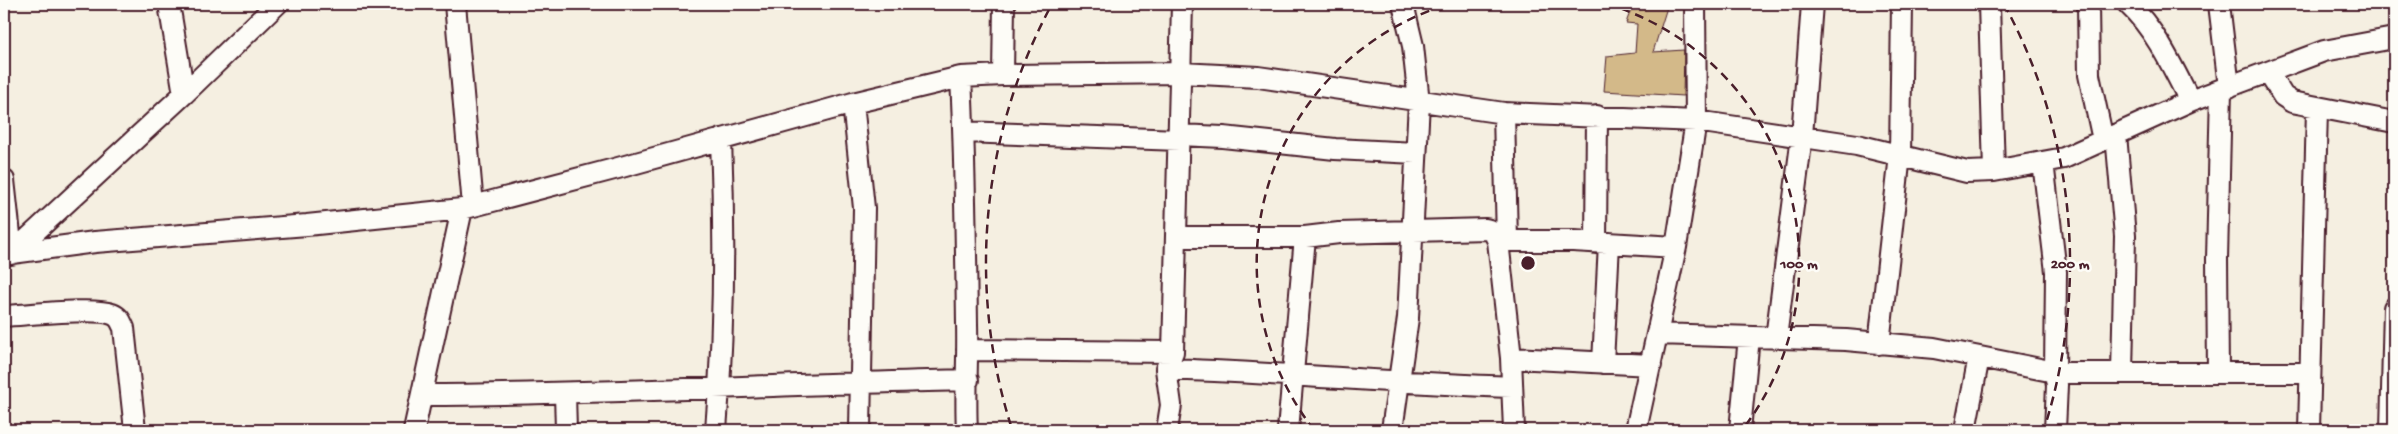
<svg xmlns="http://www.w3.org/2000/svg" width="2398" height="434" viewBox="0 0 2398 434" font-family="'Gochi Hand',sans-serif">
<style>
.building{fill:#d3b989;stroke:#4a1f2b}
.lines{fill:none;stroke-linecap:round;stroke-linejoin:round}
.minor-casing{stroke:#4a1f2b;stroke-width:24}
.minor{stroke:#fdfcf7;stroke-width:20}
.ring{fill:none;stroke:#4a1f2b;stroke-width:2.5;stroke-dasharray:9 6}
.centre{fill:#4a1f2b;stroke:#fdfcf7;stroke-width:2.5}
.ring-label{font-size:15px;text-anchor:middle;font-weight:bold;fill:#4a1f2b;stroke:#fdfcf7;stroke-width:5;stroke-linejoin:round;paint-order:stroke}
</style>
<rect width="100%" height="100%" fill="#f5efe1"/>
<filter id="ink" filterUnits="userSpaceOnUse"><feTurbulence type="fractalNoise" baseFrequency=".02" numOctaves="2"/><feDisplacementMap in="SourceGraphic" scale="10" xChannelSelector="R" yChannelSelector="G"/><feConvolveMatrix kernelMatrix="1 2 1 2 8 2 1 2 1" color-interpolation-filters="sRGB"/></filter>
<g filter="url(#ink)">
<path class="building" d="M1633,4H1668L1653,52L1684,50L1683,96L1604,91L1607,56L1635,53L1637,24L1626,23Z"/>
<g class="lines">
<defs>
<path id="minor" d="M169,4L184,94
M455,4L473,206
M1989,4L1994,171
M2088,4L2089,75L2103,140
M2128,4C2156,30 2173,68 2190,101
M2219,4L2229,87
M2268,72L2283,96L2292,102L2394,122
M1003,75L1004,4
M961,77C965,159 966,242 967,324C968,360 965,395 967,430
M853,103L864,208L860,430
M1504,113L1507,241
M964,132L1179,140
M1179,135L1223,137L1335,149L1416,153
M2116,135L2125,236L2122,373
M2043,162L2056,272L2055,373H2310
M4,180L12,253L95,242L307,225L462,209L618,168L853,103L961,77L1003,75L1181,73L1258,77L1504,113L1696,121L1857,145L1967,172L1994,171L2064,158L2190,101L2300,60L2324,51L2394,38
M1177,237H1305L1339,233L1486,229L1493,231L1498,241L1511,358L1514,430
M1498,241H1573L1676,247
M1596,243L1597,116
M11,254L184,94L277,4
M4,316C27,315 94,307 112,314C120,317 121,322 124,328L135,430
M1657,334L1846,340L1934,348L2050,371L2055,373L2057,385L2055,430
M1776,338L1802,136L1812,4
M1879,344L1900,155L1902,4
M967,350L1173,352
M1511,358L1651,365
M1603,363L1609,243
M1166,369C1282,373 1397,383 1512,387
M2218,372L2217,259L2221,90
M565,394L566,430
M423,395C605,394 786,384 968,380
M414,430L462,209
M716,430C724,333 725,236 721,139
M1167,430L1171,405L1166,369L1173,352L1182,4
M1288,430L1305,237
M1392,430L1408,318L1419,102L1413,46L1403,4
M1636,430L1676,247L1696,121L1695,4
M1740,430L1749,337
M1965,430L1979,357
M2309,430L2317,109
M2391,430L2394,308"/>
</defs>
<use href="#minor" class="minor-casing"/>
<use href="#minor" class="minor"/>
</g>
</g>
<g class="ring">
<path d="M1314 430A271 271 0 0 1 1449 4M1607 4A271 271 0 0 1 1742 430"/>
<path d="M1011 426A542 542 0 0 1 1052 4M2004 4A542 542 0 0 1 2045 426"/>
</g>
<circle cx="1528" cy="263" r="8" class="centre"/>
<g class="ring-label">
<text x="1799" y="268">100 m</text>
<text x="2070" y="268">200 m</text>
</g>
<rect width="2398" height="434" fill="none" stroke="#fdfcf7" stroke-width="20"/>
<rect x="10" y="10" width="2378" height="414" fill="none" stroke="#4a1f2b" stroke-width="2" filter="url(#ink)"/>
</svg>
